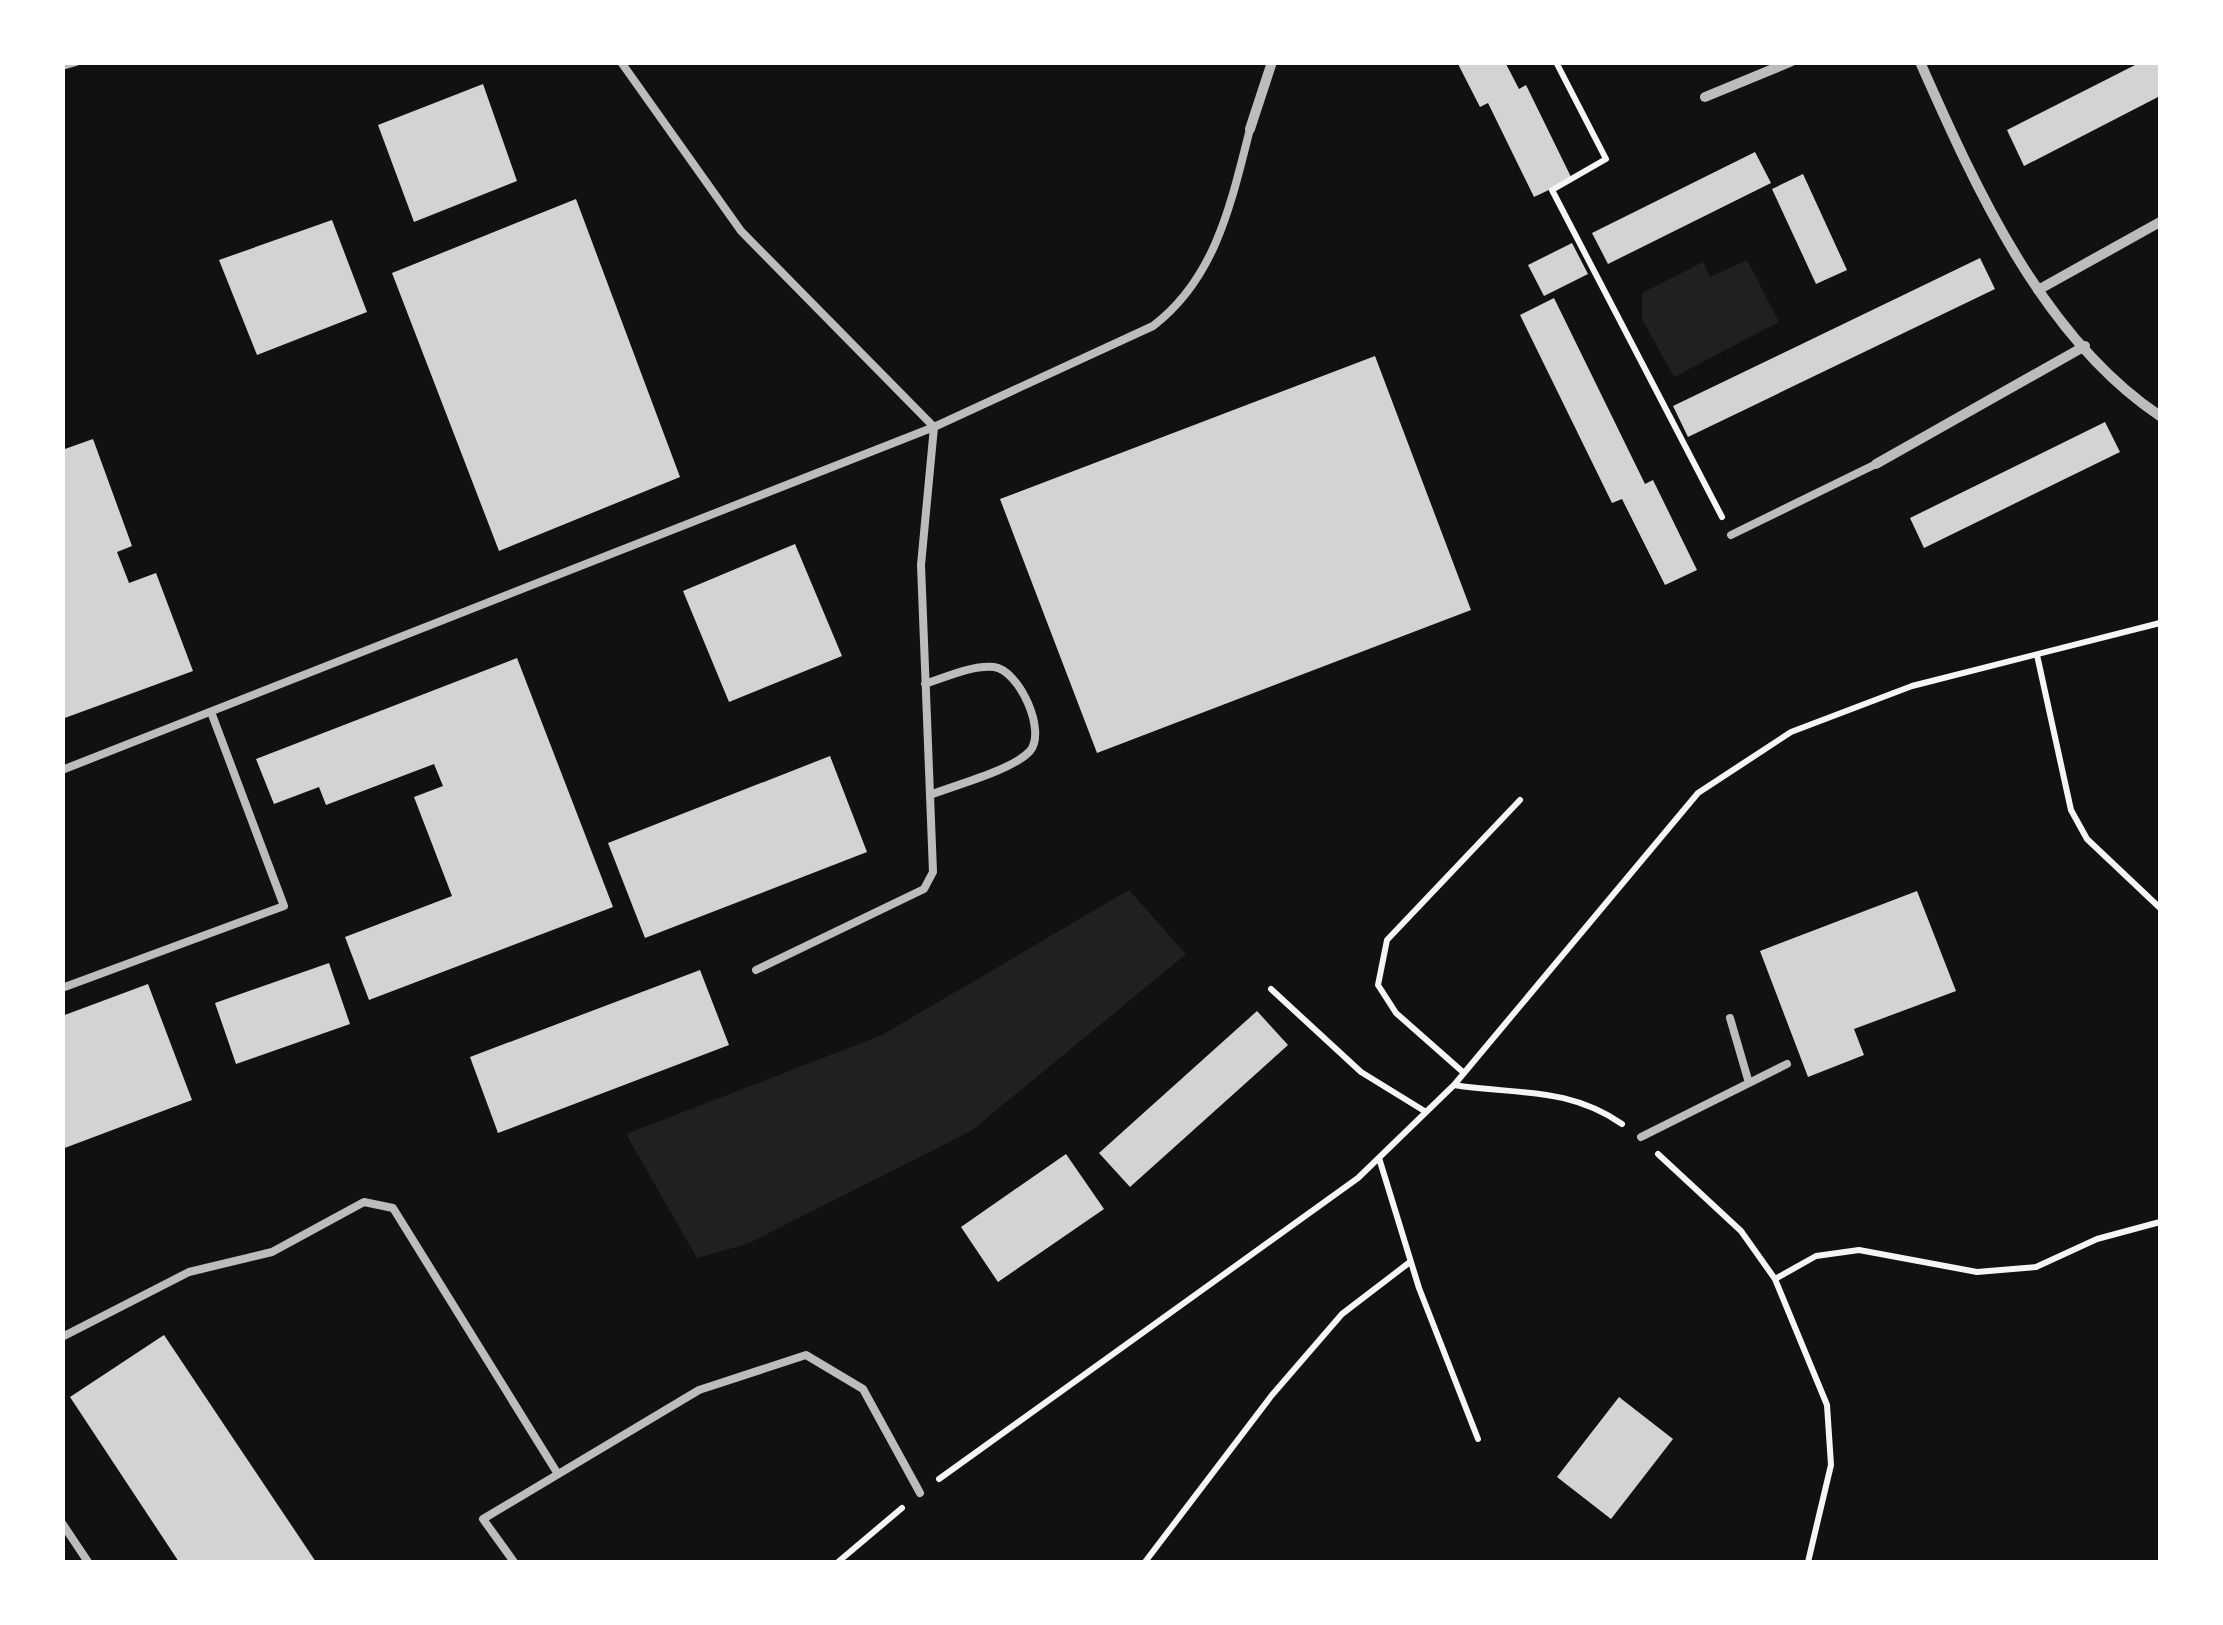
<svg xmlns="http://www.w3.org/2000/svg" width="2223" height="1625" viewBox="0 0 2223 1625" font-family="Karla,sans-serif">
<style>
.green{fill:#202020}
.building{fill:#d3d3d3}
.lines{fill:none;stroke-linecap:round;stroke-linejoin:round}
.path{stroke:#f5f5f5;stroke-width:6}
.service{stroke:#bcbcbc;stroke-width:8}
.minor{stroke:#bcbcbc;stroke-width:10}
</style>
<rect width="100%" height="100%" fill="#111"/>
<path class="green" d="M1747,260L1779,322L1674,377L1642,319V293L1703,262L1710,277Z
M1129,890L1186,954L971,1131L747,1244L697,1258L626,1134L882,1035Z"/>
<path class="building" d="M1457,62H1505L1519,89L1526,85L1572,179L1534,197L1488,103L1480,107Z
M2141,62H2160V96L2024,166L2007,130Z
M483,84L517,181L414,222L378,125Z
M1755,152L1771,183L1608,264L1592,233Z
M1803,174L1847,270L1816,284L1772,189Z
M576,199L680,477L499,551L392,273Z
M332,220L367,312L257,355L219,260Z
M1572,243L1588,274L1544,296L1528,265Z
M1980,258L1995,289L1688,437L1673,406Z
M1554,298L1645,484L1653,480L1697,570L1665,585L1622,499L1612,503L1520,315Z
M1375,356L1471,610L1097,753L1000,499Z
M2105,422L2120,452L1924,548L1910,518Z
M93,439L132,546L117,552L129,583L156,573L193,671L62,719V450Z
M795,544L842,656L729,702L683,591Z
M517,658L613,907L369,1000L345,937L452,896L414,797L443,786L434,764L326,805L319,787L274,804L256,759Z
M830,756L867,852L645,938L608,843Z
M1917,891L1956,991L1854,1029L1864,1055L1808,1077L1760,951Z
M329,963L350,1024L236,1064L215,1003Z
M700,970L729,1045L498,1133L470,1057Z
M148,984L192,1100L62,1149V1016Z
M1257,1011L1288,1045L1130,1187L1099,1153Z
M1066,1154L1104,1209L998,1282L961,1227Z
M164,1335L316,1562H179L70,1397Z
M1619,1397L1673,1439L1611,1519L1557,1477Z"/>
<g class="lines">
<path class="path" d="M1556,62L1606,159L1552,190L1722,517
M2037,655L2071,810L2087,839L2160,908
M1271,989L1361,1072L1426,1112
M1464,1073L1396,1013L1378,985L1387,940L1520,800
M1454,1085C1516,1095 1567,1086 1622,1124
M1658,1154L1741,1231L1775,1279L1827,1405L1831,1465L1808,1562
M1379,1158L1419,1288L1478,1439
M1775,1279L1816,1256L1859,1250L1977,1272L2036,1267L2097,1239L2160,1222
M939,1479L1358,1178L1454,1085L1698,793L1791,732L1912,686L2160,623
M838,1562L902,1508
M1145,1562L1272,1395L1342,1314L1410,1262"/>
<path class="service" d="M62,66L76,62
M1731,535L1876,464
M925,684C946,677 972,665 994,667C1019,670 1047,731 1030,751C1013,770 955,785 930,795
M62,770L934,427L741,231L621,62
M756,970L924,889L933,872L921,565L934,427L1153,326C1216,278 1231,203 1250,129
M62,988L284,906L211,712
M1730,1018L1749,1083
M1641,1137L1787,1064
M62,1337L189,1272L272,1252L364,1202L393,1208L556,1471
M62,1523L88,1562
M514,1562L483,1519L699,1390L806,1355L863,1389L920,1493"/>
<path class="minor" d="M1920,62C1976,188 2042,337 2160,416
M1705,97L1790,62
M1250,129L1272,62
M2038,290L2160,222
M1876,464L2085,346"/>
</g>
<rect width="2223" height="1625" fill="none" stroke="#ffffff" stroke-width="130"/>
</svg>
